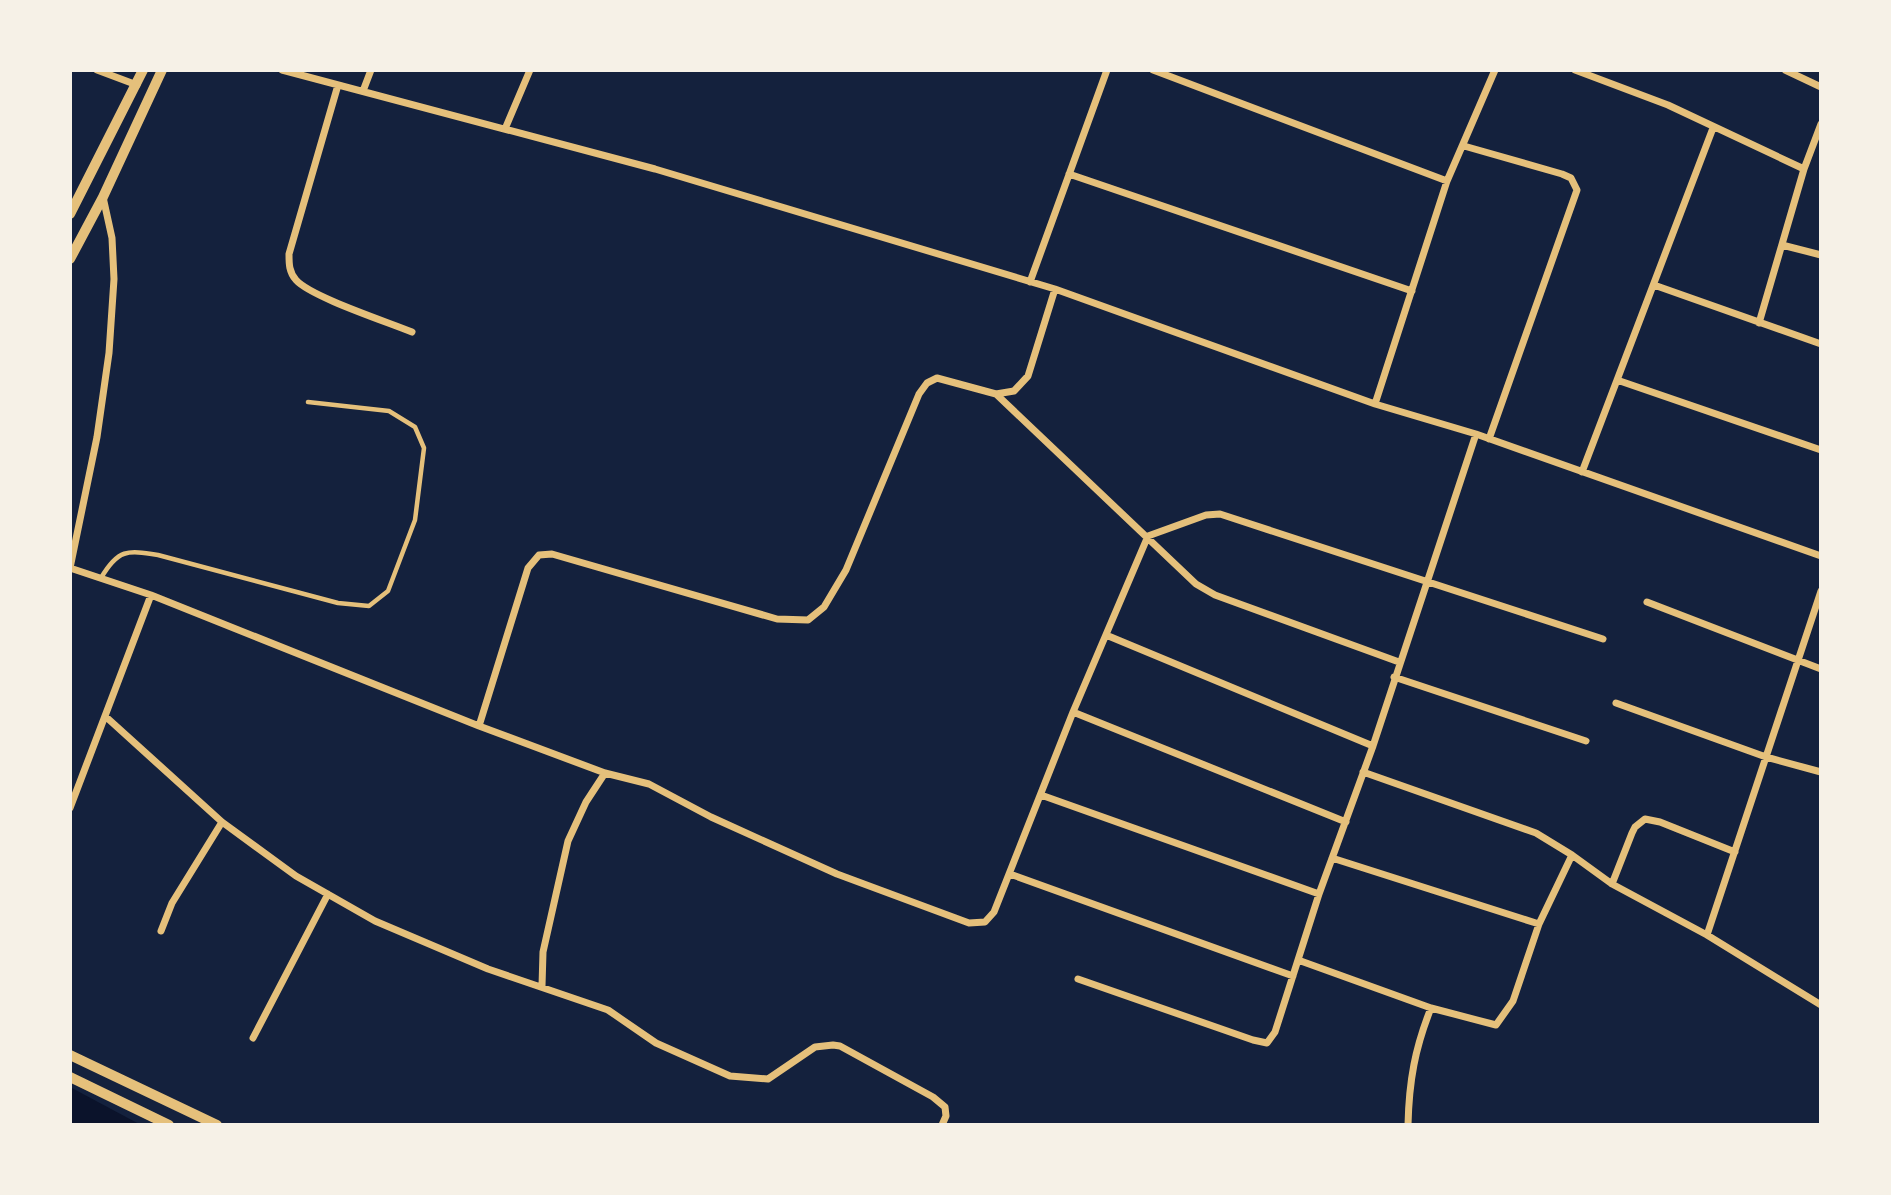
<svg xmlns="http://www.w3.org/2000/svg" width="1891" height="1195" viewBox="0 0 1891 1195" font-family="Jost,sans-serif">
<style>
.water{fill:#0b132b}
.lines{fill:none;stroke-linecap:round;stroke-linejoin:round}
.service{stroke:#e5c07b;stroke-width:4.5}
.minor{stroke:#e5c07b;stroke-width:7}
.tertiary{stroke:#e5c07b;stroke-width:10}
</style>
<rect width="100%" height="100%" fill="#14213d"/>
<path class="water" d="M70,1087L141,1125H70Z"/>
<g class="lines">
<path class="service" d="M101,578C118,549 127,550 158,555L338,603L369,606L388,591L415,520L424,448L415,427L389,411L308,402"/>
<path class="minor" d="M97,70L137,85
M282,70L655,169L1055,289L1375,404L1476,434L1821,556
M1153,70L1447,181
M1575,70L1668,105L1804,169
M1785,70L1821,87
M338,85L289,254C289,264 289,272 296,280C311,297 388,322 412,332
M363,91L371,70
M505,129L530,70
M1464,146L1562,174L1571,178L1577,190L1489,439
M1069,174L1412,291
M1782,245L1821,255
M1030,282L1107,70
M1654,285L1821,344
M1759,323L1804,169L1821,124
M1617,380L1821,450
M996,394L1196,584L1215,595L1399,662
M1375,404L1447,181L1495,70
M1582,472L1713,128
M70,568L151,595L479,726L605,773L649,784L711,817L837,874L969,923L985,922L994,912L1073,712L1148,536L1206,515L1220,514L1603,639
M70,568L97,437L109,353L114,279L112,238L103,197
M1647,602L1821,669
M1106,635L1373,746
M1394,677L1586,741
M1616,703L1766,757L1821,772
M1073,712L1346,822
M105,716L222,822L296,876L375,921L488,969L608,1010L656,1043L730,1076L768,1079L815,1047L833,1045L840,1046L933,1097L945,1107L946,1116L942,1125
M479,726L528,568L539,555L552,554L777,619L808,620L824,607L846,570L919,394L927,383L937,378L996,394L1014,391L1028,376L1055,289
M1363,772L1536,833L1572,855
M1041,795L1319,894
M70,808L151,595
M1332,858L1539,924
M1010,874L1293,976
M1612,884L1632,833L1635,827L1645,819L1660,822L1735,852
M161,931L172,903L222,822
M1707,935L1821,591
M1298,960L1431,1008L1496,1025L1513,1001L1539,924L1572,855L1612,884L1707,935L1821,1005
M1078,979L1253,1040L1267,1043L1275,1032L1319,894L1373,746L1476,434
M542,986L543,952L568,841L586,802L605,773
M253,1038L328,894
M1408,1125C1409,1081 1415,1048 1431,1008"/>
<path class="tertiary" d="M70,214L143,70
M70,259L103,197L162,70
M70,1055L217,1125
M70,1077L169,1125"/>
</g>
<rect width="1891" height="1195" fill="none" stroke="#f6f1e7" stroke-width="144"/>
</svg>
